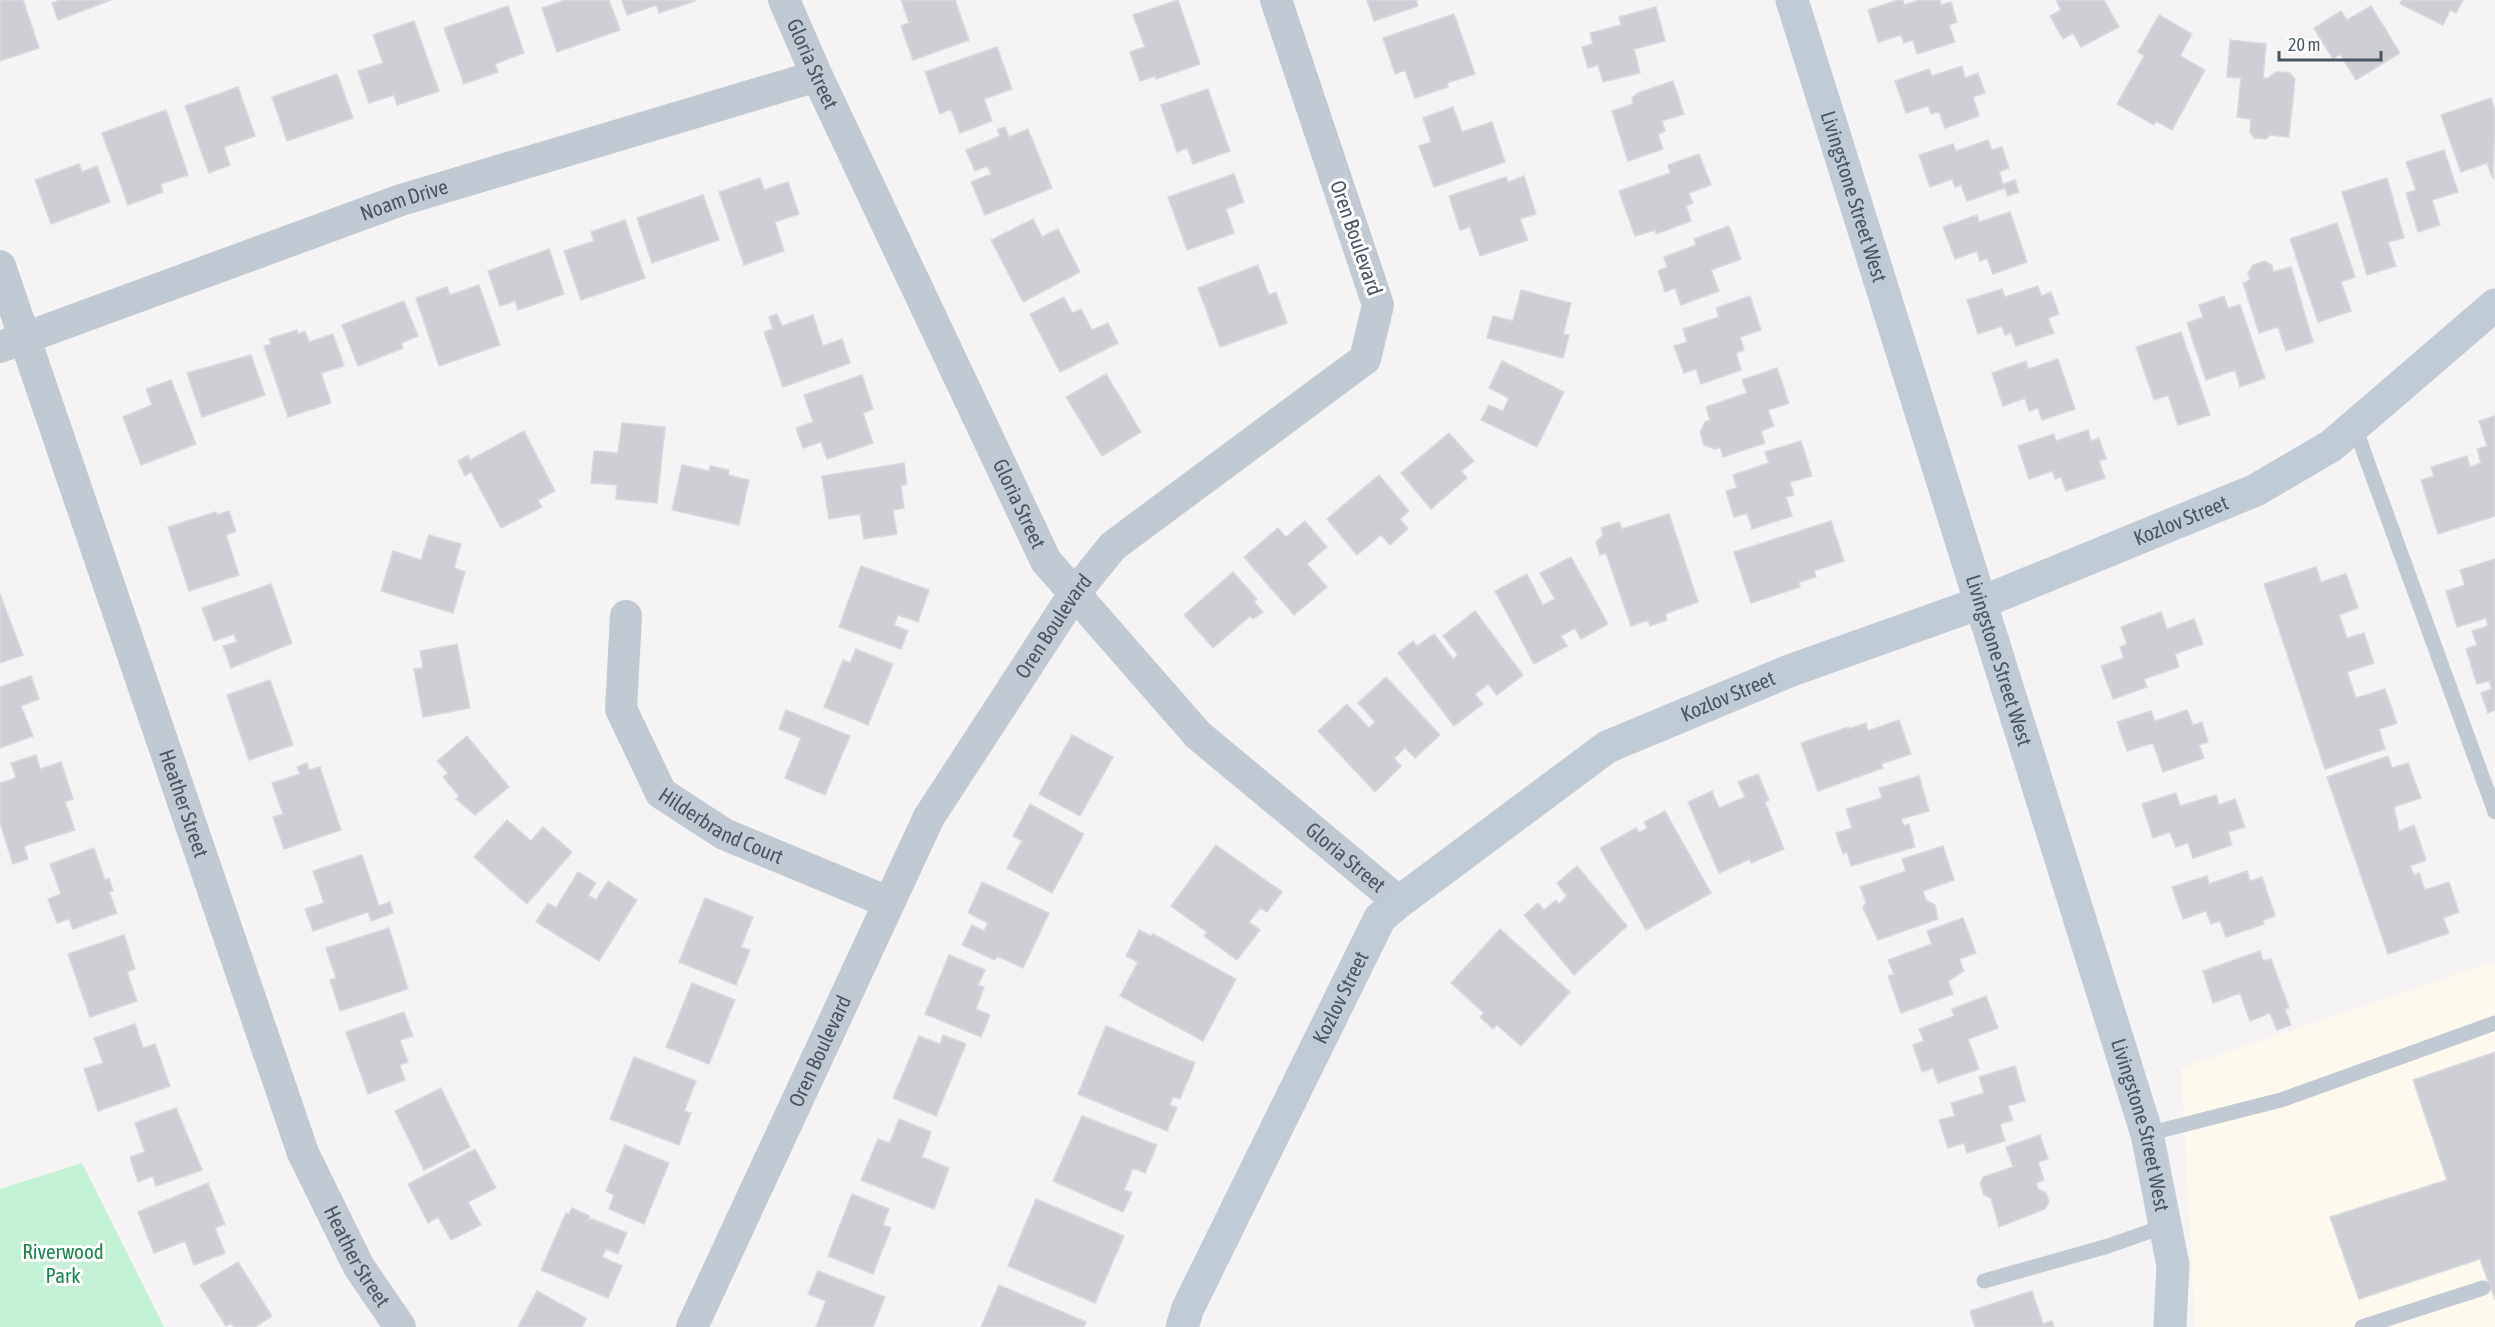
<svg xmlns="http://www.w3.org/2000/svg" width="2495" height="1327" viewBox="0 0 2495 1327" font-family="'Asap Condensed',sans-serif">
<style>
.commercial{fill:#fdf9ef}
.green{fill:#c3f1d5}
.building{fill:#cdcfd5;stroke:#d7d9de;stroke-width:1.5}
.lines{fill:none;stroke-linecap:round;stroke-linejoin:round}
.lane{stroke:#c1cad2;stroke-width:15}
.street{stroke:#c1cad2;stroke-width:32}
.secondary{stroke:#c1cbd6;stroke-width:33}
.labels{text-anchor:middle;stroke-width:6;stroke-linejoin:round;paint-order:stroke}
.street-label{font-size:21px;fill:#4a5661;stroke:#fff}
.park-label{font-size:21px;fill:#17864f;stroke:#fff}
</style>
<rect width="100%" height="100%" fill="#f5f3f3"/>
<path class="commercial" d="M2495,961V1327H2195L2181,1068Z"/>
<path class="green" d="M82,1163L164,1327H0V1189Z"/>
<path class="building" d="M0,0H23L39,48L0,61Z
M60,0H111L58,20L52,3Z
M566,0H609L620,30L557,52L542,8Z
M622,0H695V1L659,13L657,5L627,15Z
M901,0H955L969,40L913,60L901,26L909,23Z
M1178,0L1200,64L1156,79L1155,76L1140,81L1130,52L1145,47L1133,15Z
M1367,0H1416L1418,6L1374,21Z
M1898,0H1903L1904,5L1920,0H1940L1941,5L1951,2L1957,22L1949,25L1955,42L1917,54L1913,40L1904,43L1901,35L1878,42L1868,10Z
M2056,0H2104L2119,27L2081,47L2073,33L2063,39L2050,16L2061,10Z
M2402,0H2463L2456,13L2450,10L2443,25L2400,4Z
M508,6L524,53L495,64L498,72L464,84L444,28Z
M2371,6L2400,53L2356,80L2340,54L2333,59L2314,28L2341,11L2347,20Z
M1656,7L1665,41L1634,49L1640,73L1603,82L1598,65L1588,68L1582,47L1593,44L1590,33L1621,25L1619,17Z
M1454,14L1475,74L1447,83L1448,87L1415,98L1405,70L1395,74L1383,38Z
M2159,15L2192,34L2180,56L2205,70L2172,130L2156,121L2154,125L2117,104L2144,56L2138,52Z
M414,21L439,91L397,105L394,95L369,103L358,71L383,63L373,35Z
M2230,40L2266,44L2263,78H2268L2276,72L2290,73L2295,79L2289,137L2270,135L2266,139L2254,138L2250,132L2251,119L2237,117L2241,78L2227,77Z
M997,47L1012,89L984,99L992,121L960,133L951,109L940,114L925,72Z
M1962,66L1965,78L1978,73L1985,93L1973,97L1979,116L1945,128L1939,112L1931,114L1928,106L1906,113L1895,81L1929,69L1932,76Z
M337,74L353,118L287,141L272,97Z
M1673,81L1684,114L1662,121L1665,131L1658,134L1663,149L1628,161L1612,111L1633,104L1632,98L1638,93Z
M238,87L255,136L224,147L230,165L209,173L185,106Z
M1208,89L1230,151L1193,164L1187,148L1177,152L1161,105Z
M2491,98L2495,111L2493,179L2487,163L2461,172L2441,115Z
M1453,107L1462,132L1492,122L1505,162L1434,187L1419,146L1431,142L1423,118Z
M166,110L188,175L161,184L163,192L128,205L102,133Z
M1005,127L1009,137L1028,129L1052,188L985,215L971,182L991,174L987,166L975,171L966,150L1000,136L997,130Z
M1988,140L1992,150L2002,147L2009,168L1999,172L2003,184L2015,180L2019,192L2008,196L2005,188L1967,201L1961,185L1955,187L1952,179L1930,187L1919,155L1953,144L1956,151Z
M2444,150L2458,192L2432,200L2440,225L2418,232L2406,193L2416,190L2406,162Z
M1699,154L1711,185L1689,193L1693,203L1686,206L1691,221L1656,234L1655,230L1635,236L1619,191L1670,173L1668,165Z
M79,164L82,172L97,166L110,202L51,224L35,180Z
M1234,174L1244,202L1226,209L1234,233L1187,250L1168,197Z
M1524,176L1536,214L1520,219L1528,240L1480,256L1470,227L1460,230L1449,196L1506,177L1508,182Z
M760,178L764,190L788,182L799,214L775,222L784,251L744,265L719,192Z
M2387,178L2404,238L2388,242L2396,266L2367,275L2342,192Z
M703,195L719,240L652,263L637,218Z
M2010,212L2027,262L1993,274L1987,258L1980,261L1977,251L1955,259L1943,227L1977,215L1979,222Z
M1033,219L1042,237L1058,229L1080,272L1023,302L991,240Z
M625,220L645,278L581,300L564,251L594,241L591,232Z
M2337,223L2355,277L2341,282L2351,311L2318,322L2290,239Z
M1729,226L1741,259L1711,270L1719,291L1681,305L1675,288L1665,292L1658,271L1667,267L1664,257L1696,245L1694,239Z
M549,249L564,294L518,310L515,301L500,306L488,271Z
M2264,261L2272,265L2273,272L2291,267L2313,342L2286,351L2278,327L2259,333L2243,283L2250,280L2248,273L2253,265Z
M1258,265L1269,295L1276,292L1287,323L1220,347L1198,288Z
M479,285L500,345L439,366L416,298L447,287L450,295Z
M2038,286L2041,296L2051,292L2059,314L2048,318L2054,333L2016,346L2011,333L2005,335L2002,326L1978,334L1967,300L2002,289L2005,297Z
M1521,290L1571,303L1563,334L1569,335L1563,358L1487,338L1493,316L1513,321Z
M1750,296L1761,330L1740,337L1744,350L1736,353L1741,370L1701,384L1696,369L1684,373L1674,346L1687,342L1683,329L1719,317L1716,308Z
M2224,296L2228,308L2240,305L2265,378L2240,387L2235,370L2206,380L2187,323L2203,317L2199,305Z
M1064,297L1072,313L1081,309L1092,330L1108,323L1118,343L1060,372L1030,314Z
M404,301L418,336L401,343L403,348L358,366L342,325Z
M777,314L782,326L813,315L823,346L842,339L850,363L783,387L764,332L773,329L769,317Z
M297,330L298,334L305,331L309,342L333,334L344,366L321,373L331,403L288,417L264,346L271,344L269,339Z
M2181,332L2210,415L2178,425L2168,395L2154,400L2136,347Z
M251,355L265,395L202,417L187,373Z
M2058,359L2075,409L2042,420L2038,408L2029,411L2025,398L2003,406L1992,373L2026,361L2028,369Z
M1502,361L1564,392L1537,447L1481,420L1489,405L1503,411L1509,398L1489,388Z
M1777,368L1789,403L1768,410L1774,426L1761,431L1765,443L1723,457L1720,447L1715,449L1704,445L1700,432L1705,422L1710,420L1706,407L1747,393L1742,380Z
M1106,374L1141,432L1102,456L1066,397Z
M862,375L873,409L863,413L873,443L827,459L821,442L803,448L796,428L813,422L804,395Z
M171,380L196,444L141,465L123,417L152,405L146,389Z
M2495,416V516L2438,534L2421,480L2434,476L2431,467L2467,456L2470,467L2481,463L2477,449L2487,446L2479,421Z
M622,423L665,427L657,503L616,499L617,485L591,483L594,451L618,453Z
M2088,430L2091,441L2099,438L2106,459L2099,461L2105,478L2066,491L2061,477L2055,479L2052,471L2029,479L2018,446L2054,434L2056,441Z
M524,431L555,491L538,500L542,507L501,528L471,472L465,476L458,461L468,455L470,460Z
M1449,433L1474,461L1461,471L1467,478L1431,509L1401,473Z
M1801,441L1812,476L1790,482L1794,495L1786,497L1792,516L1752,529L1747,513L1734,517L1726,491L1737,488L1733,475L1769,463L1765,452Z
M904,463L907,484L901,486L904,508L893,510L897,534L864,539L860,514L829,519L822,476Z
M682,465L709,471L710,466L729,470L728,475L749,480L739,525L672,510Z
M1379,475L1409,511L1400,519L1408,529L1390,545L1381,535L1357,555L1327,519Z
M229,511L236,531L226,535L239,575L189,591L168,527L216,512L217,515Z
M1669,514L1698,602L1665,614L1667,620L1650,626L1648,620L1631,626L1606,553L1600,555L1596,542L1603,535L1601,528L1619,522L1622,529Z
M1305,521L1327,547L1307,564L1327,587L1294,615L1244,557L1278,528L1286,537Z
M1831,521L1844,561L1814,571L1816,577L1799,582L1800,587L1751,603L1734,552Z
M429,535L461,544L454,568L465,572L453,613L381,591L393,551L421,560Z
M1571,557L1608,624L1581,639L1575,628L1561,636L1567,646L1534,664L1495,591L1527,574L1543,605L1555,599L1540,573Z
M2495,559V710L2488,713L2481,693L2492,689L2489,681L2477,684L2466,649L2477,645L2472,631L2488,626L2486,618L2457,627L2446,591L2465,585L2460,570Z
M861,566L929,590L918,622L898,615L894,625L908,631L901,649L839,627Z
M2316,567L2321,582L2346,574L2358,608L2339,615L2347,638L2364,633L2374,663L2347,672L2356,698L2385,689L2397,723L2379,729L2385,749L2325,769L2264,584Z
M1233,572L1257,599L1254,602L1263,612L1253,619L1250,616L1213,648L1184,615Z
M271,584L292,643L231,668L223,646L237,642L234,634L214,641L202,608Z
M0,594L23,655L0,663Z
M1475,611L1523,675L1497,695L1488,684L1475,694L1483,704L1454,726L1398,653L1413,641L1417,646L1434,634L1453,659L1458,655L1443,636Z
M2161,612L2167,629L2194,619L2203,644L2175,654L2179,667L2144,679L2147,687L2113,699L2101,666L2124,658L2120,647L2127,644L2121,627Z
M457,644L470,708L423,717L414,669L423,668L420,651Z
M856,649L893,664L868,725L824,707L843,660L850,663Z
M31,676L39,699L21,706L33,736L0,748V687Z
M1386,677L1440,735L1415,758L1405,748L1394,758L1401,766L1375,792L1318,731L1347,704L1369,728L1375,722L1358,703Z
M270,680L293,745L249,760L227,695Z
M786,710L850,736L825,795L785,778L801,738L779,729Z
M2187,710L2193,725L2202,722L2208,742L2199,745L2204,758L2163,772L2153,743L2127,751L2117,722L2151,711L2155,721Z
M1899,720L1911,754L1881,764L1883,768L1818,791L1801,743L1848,727V729L1866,723L1868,731Z
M1072,735L1113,757L1080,816L1039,794Z
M467,736L509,787L475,815L456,799L459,796L443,777L448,773L437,761Z
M36,755L40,769L61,762L73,799L65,802L75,830L24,846L28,859L13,864L0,823V783L16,778L11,763Z
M2388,756L2392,768L2408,763L2421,798L2394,807L2399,831L2414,825L2426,860L2410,866L2414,875L2419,873L2425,890L2449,882L2459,912L2443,918L2449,933L2388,954L2327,777Z
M307,763L309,770L320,767L341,830L284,849L273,817L283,814L272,783L300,774L297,767Z
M1758,774L1769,800L1765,802L1784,849L1751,863L1750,859L1719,873L1688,802L1712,791L1719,808L1745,797L1738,782Z
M1919,776L1929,811L1901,819L1904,826L1909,824L1915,847L1851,866L1847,852L1843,854L1836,833L1852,828L1846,809L1882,798L1879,788Z
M2176,793L2180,806L2216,795L2219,805L2235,799L2245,827L2228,832L2232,845L2193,858L2188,843L2176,847L2170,832L2153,838L2142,804Z
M1030,804L1084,834L1052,893L1007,868L1022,841L1013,836Z
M1665,811L1711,893L1646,930L1600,848L1636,828L1639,833L1647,828L1644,822Z
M507,820L531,841L543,827L572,852L527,904L474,857Z
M1216,845L1282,892L1267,912L1260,908L1249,922L1260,930L1237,960L1204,936L1207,932L1171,906Z
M1943,846L1954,880L1923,891L1926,900L1935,905L1938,919L1878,940L1863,908L1866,902L1860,887L1906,871L1902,859Z
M94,848L105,880L109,878L113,891L109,892L117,913L73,929L69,919L57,923L48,899L61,894L50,864Z
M362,855L379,906L390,902L393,913L371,921L368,912L313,931L305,909L324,903L313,871Z
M1577,866L1627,926L1574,975L1524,915L1538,903L1544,910L1556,900L1559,904L1567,896L1557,883Z
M2247,871L2250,881L2262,877L2275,916L2263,920L2264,924L2226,937L2220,921L2211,924L2206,911L2183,919L2172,887L2207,876L2209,884Z
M578,872L596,883L588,895L596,900L608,881L637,900L599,961L536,922L548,903L556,908Z
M982,882L1049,913L1023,968L997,956L995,960L962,945L972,925L984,931L988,923L968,913Z
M705,898L753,917L741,947L750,950L736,985L679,962Z
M1963,918L1976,953L1959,959L1964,971L1948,981L1953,994L1901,1013L1888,976L1894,974L1888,960L1932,944L1927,931Z
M389,928L408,989L340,1011L330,980L336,978L326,948Z
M1500,929L1570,992L1521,1046L1497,1025L1493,1029L1480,1017L1484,1013L1451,983Z
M1139,930L1151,936L1153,934L1236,979L1203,1041L1120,996L1138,962L1126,956Z
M124,935L135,969L127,972L137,1001L90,1017L68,954Z
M2260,951L2263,961L2271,959L2289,1008L2285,1009L2291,1025L2277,1030L2270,1013L2250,1021L2240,993L2213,1003L2203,971Z
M949,955L985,970L978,985L984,987L976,1009L990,1015L981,1037L925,1014Z
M692,983L735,1000L709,1064L666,1047Z
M1986,996L1998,1028L1968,1039L1979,1069L1938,1083L1933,1068L1922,1072L1913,1045L1924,1041L1919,1029L1954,1016L1952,1009Z
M404,1012L413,1036L400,1040L408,1062L400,1065L405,1080L368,1094L346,1032Z
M135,1024L143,1048L155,1044L170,1086L98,1111L84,1069L103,1063L94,1038Z
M1106,1026L1195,1063L1180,1099L1173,1096L1170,1105L1177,1108L1167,1131L1078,1094Z
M943,1035L966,1044L936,1116L893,1098L919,1036L940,1044Z
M2495,1052V1300L2480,1259L2359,1299L2330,1217L2447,1180L2413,1080Z
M634,1057L696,1081L684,1111L691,1113L679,1145L610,1119Z
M2015,1066L2025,1101L2008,1106L2013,1120L2000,1124L2005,1141L1967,1153L1964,1143L1948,1148L1939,1120L1955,1116L1951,1103L1984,1093L1979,1077Z
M441,1088L470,1147L424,1170L395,1111Z
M176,1108L202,1170L156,1186L153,1176L138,1182L130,1157L145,1152L135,1123Z
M1082,1116L1157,1145L1145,1173L1133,1168L1124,1190L1132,1193L1123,1212L1053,1181Z
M899,1119L931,1132L922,1157L949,1168L934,1209L861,1180L878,1139L890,1143Z
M2040,1135L2048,1159L2038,1162L2044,1180L2036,1183L2038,1189L2046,1193L2049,1202L2045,1209L1999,1227L1991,1198L1984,1195L1980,1183L1983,1177L2013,1167L2006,1147Z
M625,1145L669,1163L644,1224L609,1209L614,1195L606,1191Z
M475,1149L496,1188L468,1202L481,1225L451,1240L438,1217L428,1223L408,1184Z
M208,1183L225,1224L215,1228L225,1253L194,1265L185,1241L154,1253L138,1212Z
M852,1194L889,1209L883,1225L891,1228L873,1274L828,1256Z
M1036,1199L1124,1236L1095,1303L1008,1266Z
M572,1208L590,1216L587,1221L592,1219L627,1233L618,1254L606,1249L602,1257L622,1266L608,1298L541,1270L566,1213L569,1214Z
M238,1262L272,1316L255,1327H234L231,1323L226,1326L200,1285Z
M818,1271L885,1297L873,1327H816L826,1301L808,1294Z
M999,1285L1086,1322L1084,1327H981Z
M537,1291L586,1318L582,1327H518Z
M2032,1291L2043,1324L2052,1321L2054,1327H1975L1970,1311Z"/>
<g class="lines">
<path class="lane" d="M2354,425L2495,812
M2147,1134L2281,1100L2495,1023
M1984,1281L2108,1246L2165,1226
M2362,1327L2483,1288"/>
<g class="street">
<path id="s1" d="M784,0L817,76L1046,561L1198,735L1399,902"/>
<path id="s2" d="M0,266L303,1153L359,1267L400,1327"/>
<path id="s3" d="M0,347L401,200L817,76"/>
<path id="s4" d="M626,616L621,709L661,793L724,834L888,902"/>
<path id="s5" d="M692,1327L929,817L1074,594L1113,546L1365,359L1378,305L1276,0"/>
</g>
<g class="secondary">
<path id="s6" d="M1792,0L2147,1134L2173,1265L2170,1327"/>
<path id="s7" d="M1182,1327L1188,1308L1380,918L1399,902L1607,747L1789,671L1980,603L2256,490L2331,446L2495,305"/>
</g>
</g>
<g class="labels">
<g class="street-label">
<text dy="7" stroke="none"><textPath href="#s1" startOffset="70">Gloria Street</textPath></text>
<text dy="7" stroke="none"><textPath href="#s6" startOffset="206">Livingstone Street West</textPath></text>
<text dy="7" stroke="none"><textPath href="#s3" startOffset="430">Noam Drive</textPath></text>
<text transform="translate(1356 238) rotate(71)" y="7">Oren Boulevard</text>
<text dy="7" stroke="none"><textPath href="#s1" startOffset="556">Gloria Street</textPath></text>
<text dy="7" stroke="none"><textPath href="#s7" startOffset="1356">Kozlov Street</textPath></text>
<text dy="7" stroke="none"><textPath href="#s5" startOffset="790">Oren Boulevard</textPath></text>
<text dy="7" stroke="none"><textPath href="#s6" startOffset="692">Livingstone Street West</textPath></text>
<text dy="7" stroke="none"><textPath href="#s7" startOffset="870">Kozlov Street</textPath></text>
<text dy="7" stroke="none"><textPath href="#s2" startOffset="568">Heather Street</textPath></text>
<text dy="7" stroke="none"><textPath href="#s4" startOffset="255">Hilderbrand Court</textPath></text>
<text dy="7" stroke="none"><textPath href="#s1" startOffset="1042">Gloria Street</textPath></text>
<text dy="7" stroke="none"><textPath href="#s7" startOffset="366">Kozlov Street</textPath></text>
<text dy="7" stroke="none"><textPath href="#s5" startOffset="304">Oren Boulevard</textPath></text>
<text dy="7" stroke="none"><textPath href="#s6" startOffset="1178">Livingstone Street West</textPath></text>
<text dy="7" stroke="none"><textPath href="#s2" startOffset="1054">Heather Street</textPath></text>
</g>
<g class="park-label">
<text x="63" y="1259">Riverwood<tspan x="63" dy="24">Park</tspan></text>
</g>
</g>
<path d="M2279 51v9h102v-9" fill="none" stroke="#4a5661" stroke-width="3"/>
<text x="2288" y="51" font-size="18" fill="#4a5661" stroke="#ffffff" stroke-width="4.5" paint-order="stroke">20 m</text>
</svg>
